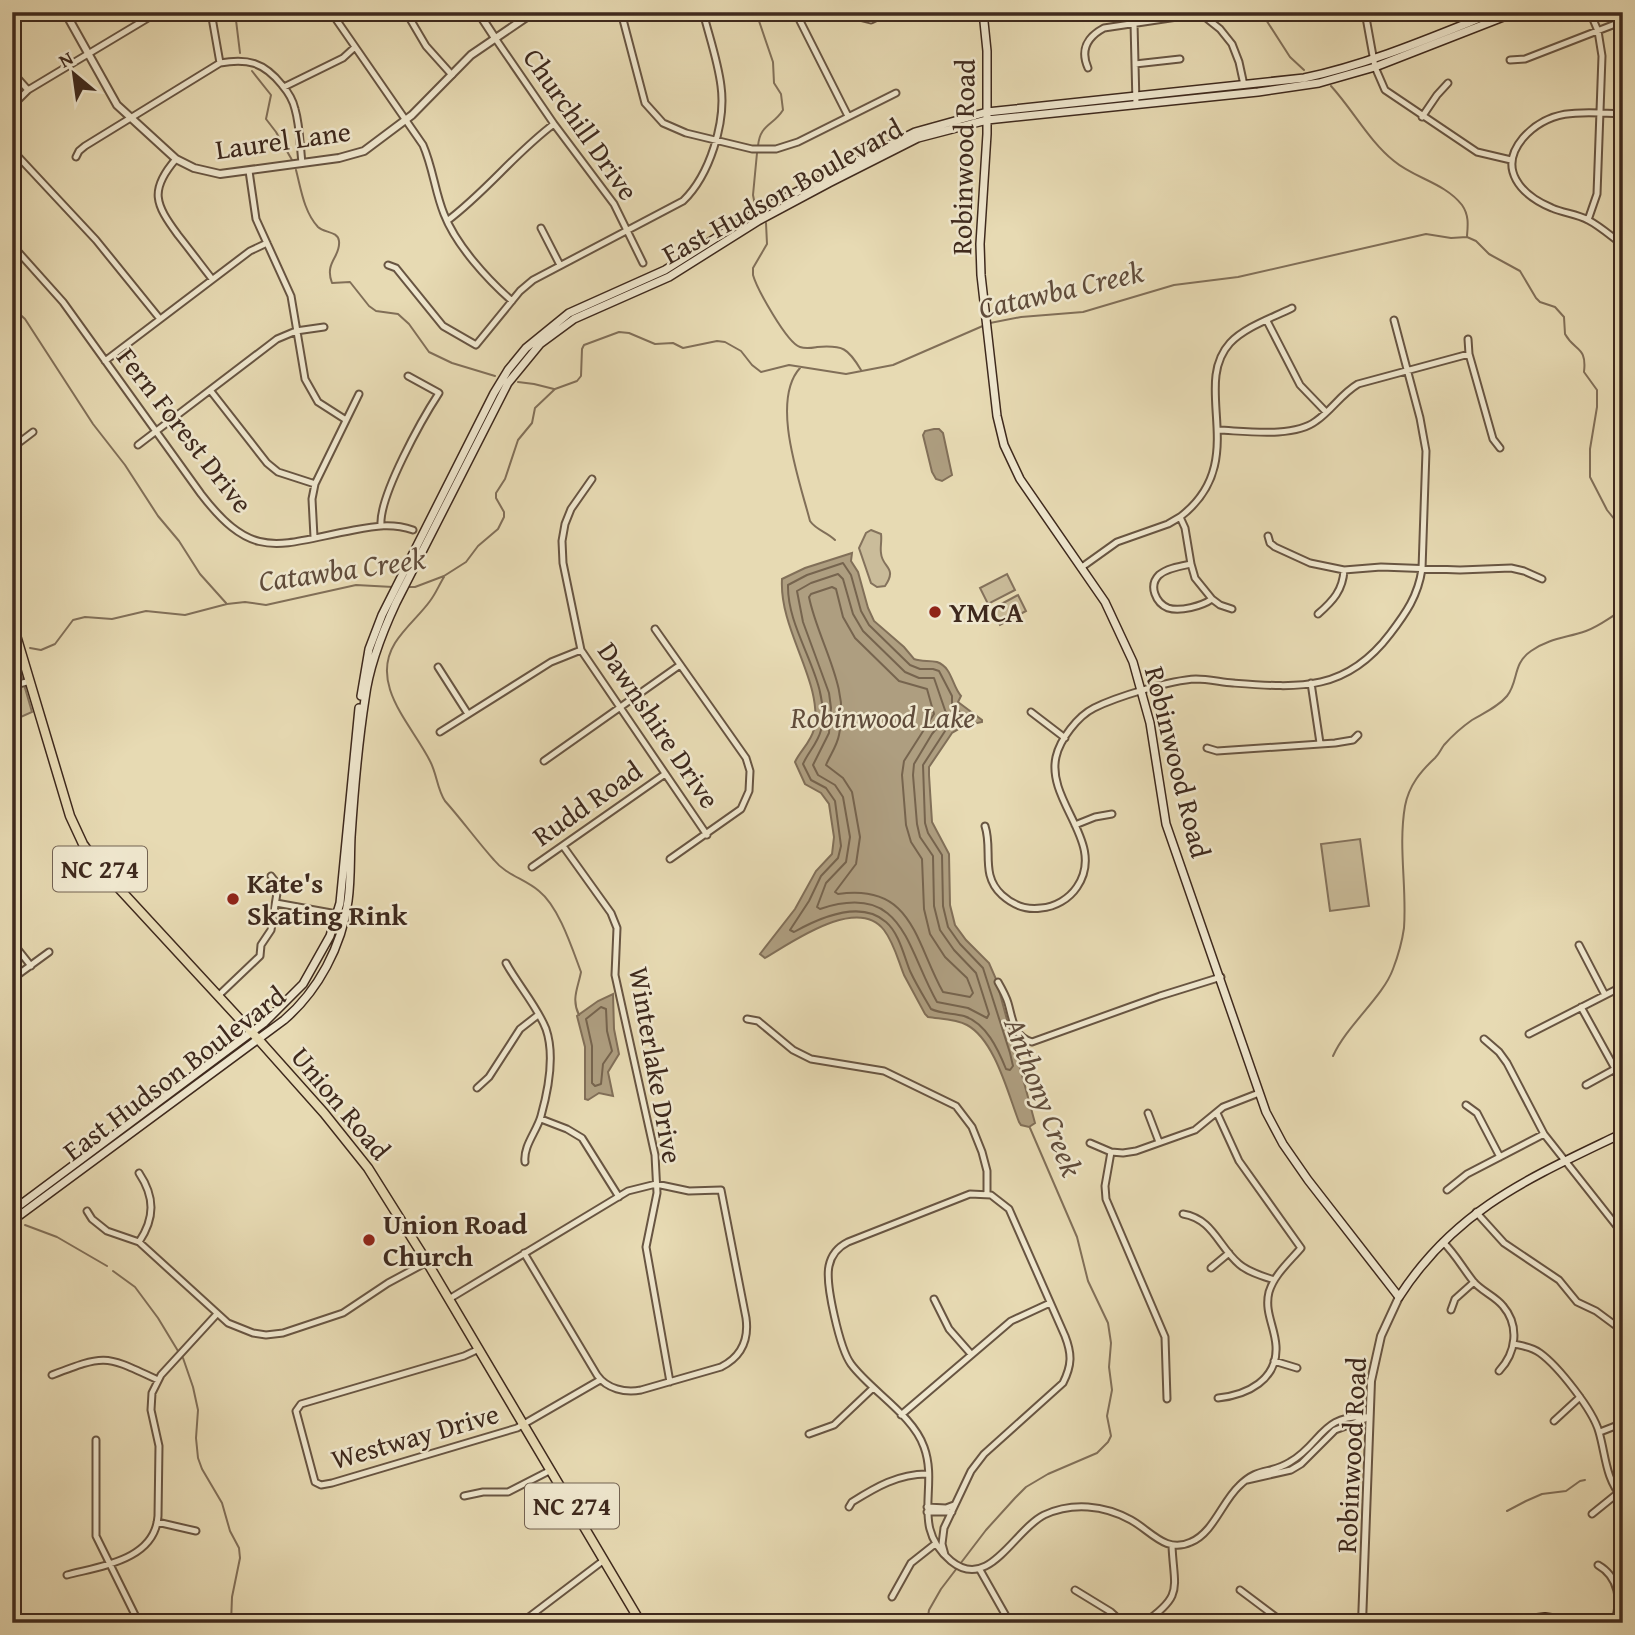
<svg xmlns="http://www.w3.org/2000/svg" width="1635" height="1635" viewBox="0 0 1635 1635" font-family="'Gentium Book Plus',serif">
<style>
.green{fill:#cabc9a;stroke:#84725c;stroke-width:2}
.water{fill:#ae9e80;stroke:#816f58;stroke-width:2}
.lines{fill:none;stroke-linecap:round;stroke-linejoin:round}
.shore{stroke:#76644e;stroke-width:2}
.stream{stroke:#816f58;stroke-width:2}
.minor-casing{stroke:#685542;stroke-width:9}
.tertiary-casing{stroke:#685542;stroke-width:10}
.secondary-casing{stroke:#3e291d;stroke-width:10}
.primary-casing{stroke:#3e291d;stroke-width:11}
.minor{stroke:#efe7ce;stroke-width:5}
.tertiary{stroke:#efe7ce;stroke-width:6}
.secondary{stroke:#efe7ce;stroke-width:7}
.primary{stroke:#e7dab3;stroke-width:8}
.poi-dot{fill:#8f2418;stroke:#efe7ce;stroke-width:2.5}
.labels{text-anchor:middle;stroke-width:5;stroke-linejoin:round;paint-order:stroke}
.shield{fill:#efe7ce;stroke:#736252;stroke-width:2}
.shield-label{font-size:26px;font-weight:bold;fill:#3e291d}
.street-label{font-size:28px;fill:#3e291d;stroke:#efe7ce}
.poi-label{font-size:28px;font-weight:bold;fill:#3e291d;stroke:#efe7ce;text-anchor:start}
.water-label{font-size:30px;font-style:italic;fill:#604c3b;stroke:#efe7ce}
</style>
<rect width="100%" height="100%" fill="#e7dab3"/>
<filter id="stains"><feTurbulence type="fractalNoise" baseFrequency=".00286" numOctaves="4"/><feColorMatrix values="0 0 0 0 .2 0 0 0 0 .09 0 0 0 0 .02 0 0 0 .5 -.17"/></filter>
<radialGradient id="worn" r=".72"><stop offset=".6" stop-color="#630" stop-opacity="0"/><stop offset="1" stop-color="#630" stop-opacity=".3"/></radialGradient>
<path class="green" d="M871,530L881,534C882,541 880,547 881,553C882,568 898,567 885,586L877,587L871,583L859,548L866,533Z
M1007,574L1015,590L988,604L980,588Z
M1018,595L1026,611L1000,625L992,609Z
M12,657H16L32,712L12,721Z
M1360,839L1369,906L1330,911L1321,844Z"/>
<path class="water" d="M934,429H939L943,433L952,475L942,481L936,479L932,472L923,435L925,431Z
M852,553L851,561L858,572L868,608L874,621L904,647L914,659C922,662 929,660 937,662C952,667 952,686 961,696L958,702L982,720V722L964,726L952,733L929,767V775L932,822L949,854L950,905L955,925L966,940L989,963L996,979L1035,1123L1029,1127L1021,1125L1019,1122C1008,1094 995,1040 967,1025C956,1019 941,1019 928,1017L925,1014C918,1001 911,988 904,975C898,960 894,943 884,930C857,895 791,943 765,958L760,954L795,909L816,871L832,854L834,837L829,804L821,793L805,784L795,762C800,751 811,742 814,729C824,683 779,631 782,579L805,568Z
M613,994L614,1029L619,1054L608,1072L613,1096L599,1093L588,1100L585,1099V1047L577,1016L598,1001Z"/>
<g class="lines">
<path class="shore" d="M843,563L851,575L861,611L869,625L910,665L920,669H933L939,671L952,696V705L963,715L962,719L947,728L923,765L925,823L928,833L942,855L943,906L948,927L960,944L983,968L1010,1053L1013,1066L1010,1070L1006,1069C998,1049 986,1023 964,1016C954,1013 941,1014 931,1009C924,997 916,984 910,971C904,956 899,933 886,922C860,899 819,918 794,932L790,930L809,901L821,876L838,858L841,846L835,801L826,788L811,780L803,764C808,752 818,743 821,730C832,680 787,635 788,585L807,575Z
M838,574L843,579L853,614L863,631L905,672L919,678H934L947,716L932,734L914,764L913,775L917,824L920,837L933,856L934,906L940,930L954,950L976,973L989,1014L987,1018L968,1008L937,1002C906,948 904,881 820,909L817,907L826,883L846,862L850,837L843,797L835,785L818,775L813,765L829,733L831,708L829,693L803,622L797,591L811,583Z
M832,587L836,589L843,617L855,638L899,681L927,689L934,714L904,761L902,775L906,825L911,842L922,859L924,909L930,934L945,957L967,978L973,993L970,997L943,992C915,942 913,883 838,894L835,892L856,864L860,837L852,792L843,778L826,765C830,755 837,746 839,735C851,688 818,642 809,597L811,594Z
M601,1007L606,1009L607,1031L612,1051L603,1064L601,1084L595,1086L592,1083V1046L586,1019Z"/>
<path class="stream" d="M235,12L240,53
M1261,12L1290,57L1304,70
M252,71L271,95L266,119L276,132L292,160
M1331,86C1353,110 1369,141 1394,161C1414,178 1445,183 1462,205C1469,215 1468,225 1467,236
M758,146C760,124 773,126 783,110L781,94L774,83L773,62L759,21L760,16L765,12
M296,170C301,189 304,212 318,227C324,233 338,231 339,241C341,257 324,262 332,283L350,282L369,306L376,311L398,314L409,324L429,352L452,363L495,376
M755,205L753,195L757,153
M766,223L767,244L753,268V275C757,289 787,343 800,347C806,349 811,348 817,347C843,345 848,348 861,370
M12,307L25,319L93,424L125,465L158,516L179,541L200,574L226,603
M990,323L1021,317L1083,312L1174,285L1238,277L1426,234L1451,238L1467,237L1476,241L1489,254L1520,271L1536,298L1540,302L1555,307L1564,317L1565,334C1575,352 1587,346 1584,372L1597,390V407L1590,449V477L1607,510L1623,530
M800,368C770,401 800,482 810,521C816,530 827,532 835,540
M518,382L534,384L554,389
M444,577C439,585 436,593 430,601C420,615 405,627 395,643C369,685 412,725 430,761C437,774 437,789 445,801C462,820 477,841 494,860C506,875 525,879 539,891C559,907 572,948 581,972C578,988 571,999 579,1015
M406,587H415L444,576L466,562L478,546L498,529L504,517V512L496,498V493L505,479L518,440L532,423L535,408L555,389L577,381L581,376L582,349L584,345L619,332L629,333L655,344L673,343L683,348L717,341L725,342L741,351L752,365L761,372L789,365L846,374L893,365L985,325
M30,648L41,650L55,644L73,620L85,617L112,619L146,611L185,615L227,604L245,602L266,605L356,585L393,587
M1333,1056C1347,1025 1383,997 1393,969C1398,956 1402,942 1404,928C1407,887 1398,847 1405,806C1409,785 1421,771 1435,758C1439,754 1441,749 1444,745C1452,736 1462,727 1472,720C1484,713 1498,707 1507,696C1519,681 1512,664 1531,651C1550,638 1566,638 1586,631C1600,626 1610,617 1623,610
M25,1225L57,1237L107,1266
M113,1271L135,1287L158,1318L178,1351
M183,1358L193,1387L198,1410L196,1438L198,1458L202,1469L222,1503L230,1531L239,1548L240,1558L232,1597L231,1623
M1614,1473L1623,1464
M1507,1511L1526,1501L1542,1494L1566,1491L1580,1481L1585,1480
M927,1623L929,1610L941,1589L986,1530L1015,1498L1026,1487L1048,1474L1097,1453L1108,1442L1111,1436L1107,1416L1112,1390L1109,1367L1111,1343L1108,1323L1088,1281L1077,1237L1030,1128"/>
<defs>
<path id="minor" d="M211,12L220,63
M331,12L423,145C433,168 435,192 444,214C456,245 487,279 512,301
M406,12L426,46L452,75
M621,12L645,103L663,123L686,133L752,149H776L798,142L896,93
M854,12L859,17L871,20L888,12
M1365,12L1375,67L1385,90L1477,152L1511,160
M797,15L848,116
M984,16L1008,12
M1134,23L1136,104
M495,38L554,124L614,204L643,263
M1510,60L1525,59L1623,21
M1135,64L1180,59
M1088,68C1080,50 1087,37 1104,28L1177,17L1196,15L1205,17L1220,29L1232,44L1239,62L1244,85
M12,72L28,90
M284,87L343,58L355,47
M12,112L17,101L28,90L158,12
M1623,114C1585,112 1550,107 1523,138C1497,169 1521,195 1552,208C1563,213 1577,214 1588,220C1600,226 1612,237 1623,245
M1422,117L1437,95L1448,83
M12,150L96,240L160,319
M76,157L79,151L85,146L220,63C247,58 264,62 282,85C288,92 293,100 295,109C300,126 300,146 302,163
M176,159C149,190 155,204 178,235C190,250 201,265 212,279
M249,171L256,219L291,296L305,379L318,402L346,420
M1588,220L1597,194L1602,56L1598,31L1590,12
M447,221C486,192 515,153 554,124
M541,228L560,265
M12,245L63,302L201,494C254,563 278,544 354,530C375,526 392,523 413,530
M388,265L396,268L443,326L476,345L520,291L533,280L683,201C710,175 726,122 721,86C718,61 709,36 703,12
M1267,321L1300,385L1326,412
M1468,339L1469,354L1493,439L1500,448
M105,361L250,251L267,243
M210,390L267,463L278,472L315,484
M1218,430C1245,431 1294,438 1316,421C1332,410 1341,394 1358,384L1469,354
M138,445L277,339L296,331L324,327
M12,448L33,432
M592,479L571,509L565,524L562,541L563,563L581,650L707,835
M1180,517C1252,462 1190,387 1230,343C1245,327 1272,318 1292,308
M381,525C379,496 422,419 439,393L408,376
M1268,536L1270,543L1275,547L1310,563L1344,570L1381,567L1460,570L1511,568L1524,571L1542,579
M314,537L312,499L315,484L359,394
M1082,567L1117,542L1168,524L1180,517L1185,528L1191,564C1181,566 1167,568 1159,575C1148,586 1156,603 1168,608C1180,612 1202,606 1212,599L1195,578L1191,564
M1212,599L1220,605L1232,609
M1318,614C1333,601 1343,590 1344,570
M655,629L727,731L746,758L750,771L749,791L741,809L670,859
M438,667L468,714
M1311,683L1320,743
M12,686L30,681
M1031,712L1065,738
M440,732L551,662L581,650
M1207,748L1217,751L1335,743L1353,740L1358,735
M544,761L680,665
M1075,825L1095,817L1112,814
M985,826C993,850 980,875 1002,895C1013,905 1027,910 1041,908C1055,907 1069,899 1077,887C1107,843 1046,802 1056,757C1060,739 1078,716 1094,708C1116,697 1171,680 1196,679C1208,679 1221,682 1233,683C1300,688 1346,692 1390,634C1406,613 1418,596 1422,569L1426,451L1420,418L1394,320
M563,846L611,913L617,928L615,975L655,1155L657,1193L646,1247L670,1382
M532,867L665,774
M276,903L337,914
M12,942L31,966
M1579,945L1605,995
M506,963C518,985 537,1006 546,1029C555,1055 548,1091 541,1116C537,1131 523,1146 525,1162
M12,979L49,952
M998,982C1002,989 1006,996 1008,1003C1013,1020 1013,1036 1032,1042L1160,996L1221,977
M218,996L260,956L261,945L271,930L277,893L278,885L271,876
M1581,1007L1623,1083
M747,1019L758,1021L793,1050L811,1059L884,1071L956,1106L972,1127L982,1152L987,1171V1193
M1529,1034L1623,986
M1484,1039L1499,1052L1507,1063L1544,1134L1623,1234
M1586,1085L1615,1069
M477,1088L489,1077L520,1029L538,1015
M1466,1105L1477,1113L1500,1157
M1148,1113L1159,1142
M1217,1113L1239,1161L1301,1248C1289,1262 1274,1275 1269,1292C1264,1312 1275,1327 1276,1346C1278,1380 1247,1395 1218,1398
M541,1119L567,1129L582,1138L619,1197
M1090,1143L1111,1152L1123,1153L1136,1151L1195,1130L1223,1107L1259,1093
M1111,1152L1105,1186L1106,1199L1165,1337L1167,1399
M1447,1190L1467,1174L1544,1134
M87,1211L92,1219L107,1231L139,1242L228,1323L253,1333L266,1335L283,1333L343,1313L388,1283L427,1262
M1476,1212L1504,1243L1559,1280L1577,1302L1596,1311L1623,1331
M1183,1214C1213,1219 1218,1246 1239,1264C1248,1272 1262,1276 1274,1280
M139,1242C155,1218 155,1197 139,1173
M1443,1242C1456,1255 1462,1267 1473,1281C1481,1291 1495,1296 1503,1306C1520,1326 1516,1353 1499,1371
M1211,1268L1229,1253
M449,1299L628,1191L656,1184L689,1191L721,1190L746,1318C749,1340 741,1357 721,1367L641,1390C625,1393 607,1389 597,1375L524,1253
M934,1299L949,1329L971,1354
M1451,1310L1455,1299L1474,1282
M1514,1344C1523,1346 1532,1347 1540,1353C1558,1366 1593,1410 1599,1432C1606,1456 1605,1478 1623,1499
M1623,1346V1354
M479,1349L464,1356L301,1404L296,1411L315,1482L321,1485L332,1483L517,1428L600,1380
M1274,1361L1297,1368
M52,1375C107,1354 104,1355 158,1380
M901,1415L1011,1321L1050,1303
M1554,1421L1580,1397
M1600,1432L1623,1423
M809,1434L834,1425L873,1388
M96,1440V1536L139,1623
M1247,1480L1291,1470L1301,1464L1335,1430L1365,1419
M464,1496L483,1492H508L551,1470
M849,1507L852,1502C876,1487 898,1474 927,1474
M927,1507L946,1508L954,1505
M927,1512H952
M1592,1514L1618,1493
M157,1522L196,1531
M945,1555L942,1544L944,1528L971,1471L984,1454L1063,1383C1072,1365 1072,1354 1065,1336L1009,1209L991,1195L970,1194L848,1242C838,1247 831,1256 829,1266C825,1284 840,1349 851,1364C871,1391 913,1415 924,1447C939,1488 910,1527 951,1561C989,1592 1014,1530 1044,1515C1072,1502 1104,1505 1131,1520C1151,1531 1166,1554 1191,1542C1213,1533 1222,1502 1239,1486C1259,1466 1269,1475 1290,1462C1322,1444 1321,1413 1369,1417
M1598,1565C1619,1577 1622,1601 1614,1623
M980,1570L1010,1623
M67,1575C101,1566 155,1560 158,1516L159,1446L151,1410L152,1393L161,1375L216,1315
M1075,1590L1111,1612L1123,1623
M1240,1590L1284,1623
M892,1597L911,1563L935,1544
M521,1623L604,1560
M1144,1623C1184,1595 1174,1589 1172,1546
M1265,1623L1271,1614"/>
<path id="tertiary" d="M65,12L117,105L176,159L194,168L220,174L339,158L364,151L412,115L471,55L534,12
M478,12L495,38
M1362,1623L1371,1381L1381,1336L1399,1297"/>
<path id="secondary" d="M983,12L987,51V134L980,244L981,275L997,416L1004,445L1020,479L1105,602L1133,662L1150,723L1166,824L1266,1112L1283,1144L1308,1180L1399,1297C1456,1208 1532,1177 1623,1133
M361,696L369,649L382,615L494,393L508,370L526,348L569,313L665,270L757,212L915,132L987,112L1304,78C1370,64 1432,37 1495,12
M12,1211L264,1023L303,984L330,936L340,903L359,708
M12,1221L284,1020C318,991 342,946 348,901C351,880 350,858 351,837C354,791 358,744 365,699C369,666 382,633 396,603L508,383L540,344L574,319L669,277L758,221L829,183L918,138L987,120L1258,92L1319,83L1375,67L1516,12
M1496,1623L1545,1617L1585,1623"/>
<path id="primary" d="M12,622L70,816L83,844L102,870L258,1039L324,1113L368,1168L427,1262L641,1623"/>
</defs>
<use href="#minor" class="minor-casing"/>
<use href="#tertiary" class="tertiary-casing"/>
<use href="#secondary" class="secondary-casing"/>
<use href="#primary" class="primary-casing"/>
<use href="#minor" class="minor"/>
<use href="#tertiary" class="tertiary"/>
<use href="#secondary" class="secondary"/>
<use href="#primary" class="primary"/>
</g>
<g class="poi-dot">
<circle cx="935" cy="612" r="7"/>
<circle cx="233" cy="899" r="7"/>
<circle cx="369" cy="1240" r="7"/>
</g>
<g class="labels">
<g class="shield">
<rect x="53" y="846.5" width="94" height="45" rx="5"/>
<rect x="525" y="1483.5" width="94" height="45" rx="5"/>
</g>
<g class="shield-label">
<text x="100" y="878">NC 274</text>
<text x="572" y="1515">NC 274</text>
</g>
<g class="street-label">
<text transform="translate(581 124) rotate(55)" y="10">Churchill Drive</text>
<text transform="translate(283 140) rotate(-8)" y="10">Laurel Lane</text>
<text transform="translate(963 157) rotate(-89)" y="10">Robinwood Road</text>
<text transform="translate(782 191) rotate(-29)" y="10">East Hudson Boulevard</text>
<text transform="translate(185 430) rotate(52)" y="10">Fern Forest Drive</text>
<text transform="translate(659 725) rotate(56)" y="10">Dawnshire Drive</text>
<text transform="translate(1178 762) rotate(76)" y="10">Robinwood Road</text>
<text transform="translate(587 803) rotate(-35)" y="10">Rudd Road</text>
<text transform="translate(656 1065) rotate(80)" y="10">Winterlake Drive</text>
<text transform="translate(174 1073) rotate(-37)" y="10">East Hudson Boulevard</text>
<text transform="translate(341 1103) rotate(50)" y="10">Union Road</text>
<text transform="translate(415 1436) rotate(-16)" y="10">Westway Drive</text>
<text transform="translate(1351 1455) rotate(-87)" y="10">Robinwood Road</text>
</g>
<g class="poi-label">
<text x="949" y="622">YMCA</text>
<text x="247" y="893">Kate's<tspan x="247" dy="32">Skating Rink</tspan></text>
<text x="383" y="1234">Union Road<tspan x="383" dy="32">Church</tspan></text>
</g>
<g class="water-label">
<text transform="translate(1061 290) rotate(-13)" y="10">Catawba Creek</text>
<text transform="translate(342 570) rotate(-8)" y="10">Catawba Creek</text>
<text x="883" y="728">Robinwood Lake</text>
<text transform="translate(1043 1097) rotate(69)" y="10">Anthony Creek</text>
</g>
</g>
<rect width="1635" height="1635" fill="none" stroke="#e7dab3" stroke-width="42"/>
<rect x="14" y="14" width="1607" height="1607" fill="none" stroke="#3e291d" stroke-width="3.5"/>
<rect x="21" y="21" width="1593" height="1593" fill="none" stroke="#3e291d" stroke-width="2"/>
<g transform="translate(74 74) rotate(331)" stroke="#efe7ce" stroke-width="5" paint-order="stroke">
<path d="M0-5L12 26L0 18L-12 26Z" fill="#3e291d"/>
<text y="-10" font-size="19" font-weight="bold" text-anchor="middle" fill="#3e291d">N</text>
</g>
<rect width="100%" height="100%" filter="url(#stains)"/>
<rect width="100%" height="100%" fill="url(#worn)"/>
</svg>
